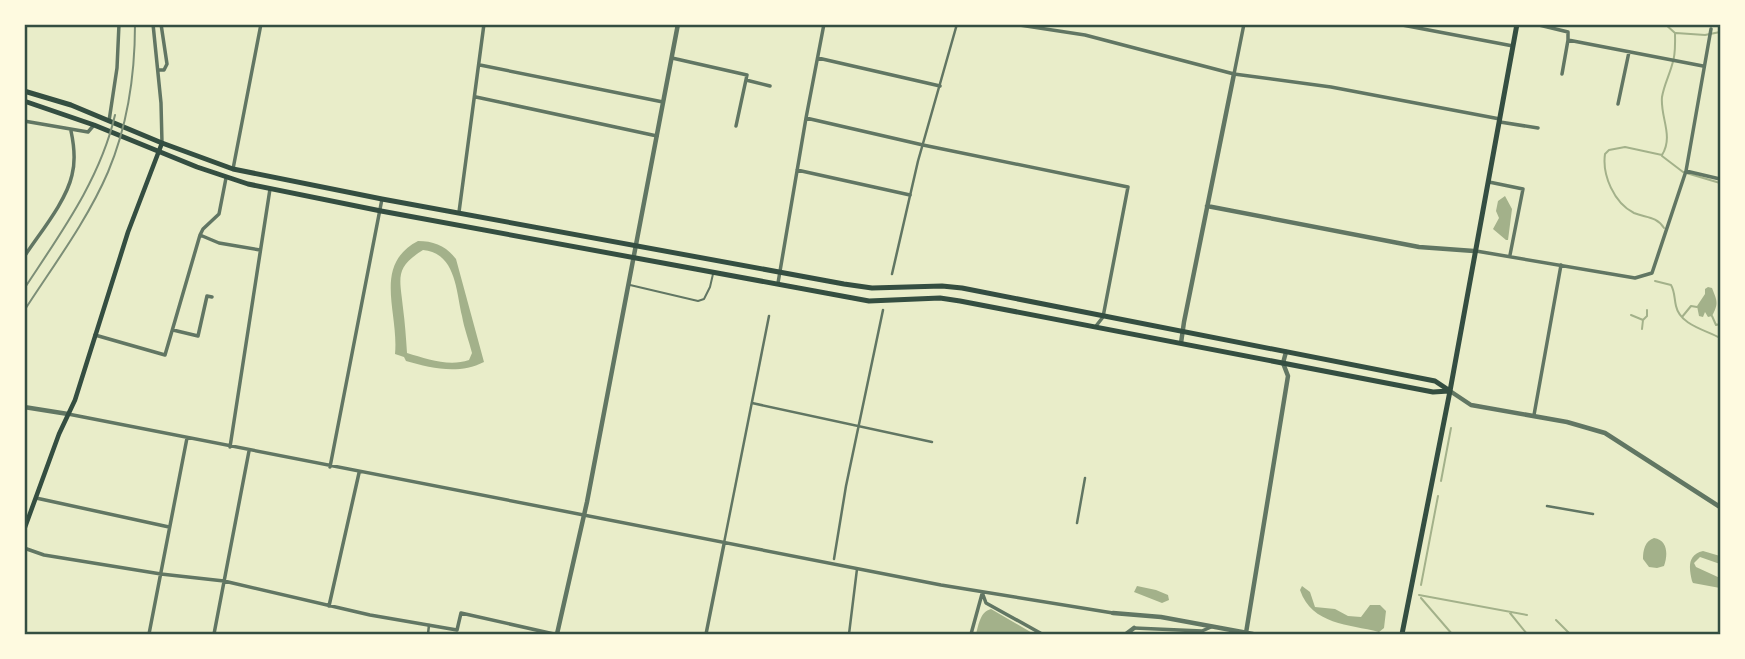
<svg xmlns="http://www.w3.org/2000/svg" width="1745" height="659" viewBox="0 0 1745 659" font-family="'Nunito Sans',sans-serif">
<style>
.water{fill:#a3b18a;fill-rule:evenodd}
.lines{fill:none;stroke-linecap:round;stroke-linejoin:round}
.stream{stroke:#a3b18a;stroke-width:2}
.service{stroke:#617663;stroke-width:2}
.pedestrian{stroke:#617663;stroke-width:2.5}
.minor{stroke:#617663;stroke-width:3.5}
.tertiary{stroke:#617663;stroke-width:4.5}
.secondary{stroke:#344e41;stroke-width:4.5}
.trunk{stroke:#344e41;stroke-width:5}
.rail{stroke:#7c8e77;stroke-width:2}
.neatline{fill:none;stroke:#344e41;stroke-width:2.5}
</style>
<rect width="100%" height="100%" fill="#e9edc9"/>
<path class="water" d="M1505,196L1512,209L1508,240H1506L1493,229L1499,218L1496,211L1498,201Z
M418,241C434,241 446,246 456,259L484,362C458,375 431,368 406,361L404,357L395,354C399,312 372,265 418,241ZM423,250C456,253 456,291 462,316C464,328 469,341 472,353L469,360C449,367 427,359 407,353C406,338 405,323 403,308C400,278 394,268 423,250Z
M1708,287L1712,288C1717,301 1719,303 1712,316L1708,317L1705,312L1703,317L1699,316L1697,306L1705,294V289Z
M1654,538C1668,540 1668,555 1664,566L1657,568L1649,567L1643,559C1643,550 1645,541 1654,538Z
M1703,551L1720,556V564L1700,557L1694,563L1696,567L1720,578V588L1693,583L1692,581C1689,568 1687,555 1703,551Z
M1137,586L1156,590L1168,595L1169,600L1162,603L1134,592Z
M1302,586L1310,592L1315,607L1335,609L1348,616L1361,617L1370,605H1380L1386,611L1384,628L1379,632C1349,624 1312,625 1300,590Z
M991,609L1034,634H976C979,624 980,612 991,609Z"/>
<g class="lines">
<path class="stream" d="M1676,33L1705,35L1720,32
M1662,156L1683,172L1720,183
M1664,228C1656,216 1646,218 1634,213C1614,203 1602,175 1605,154L1609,150L1625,147L1662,155C1674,136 1660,117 1662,97C1664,85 1669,76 1672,65C1676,55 1675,43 1675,33L1665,24
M1655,281L1671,285C1675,292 1674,298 1676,306C1680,325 1706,330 1720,338
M1631,315L1643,320L1647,316V310
M1712,316L1716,325L1720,324
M1682,317L1691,306L1697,307
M1642,329L1643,320
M1441,481L1451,428
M1421,585L1438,496
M1419,595L1527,615
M1421,598L1452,634
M1510,613L1527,634
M1556,620L1570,634"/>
<path class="service" d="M630,285L698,301L704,299L710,287L713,274"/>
<path class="pedestrian" d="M892,274L918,161L957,24
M752,403L932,442
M1547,506L1593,514
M1077,523L1085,478
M724,543L769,316
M834,559L846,486L883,310
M428,634L429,625
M849,634L857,569"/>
<path class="minor" d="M153,24L161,103L162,143
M1012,24L1085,35L1234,74L1331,87L1500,119
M1397,24L1513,46
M1535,24L1568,32V40L1703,66
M672,58L747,75L736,126
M818,58L940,86
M480,65L663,102
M158,70H164L167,64L161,24
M1234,74L1244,24
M1562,74L1568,40
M746,80L770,86
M476,97L657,136
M1618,104L1629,52
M806,118L824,24
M24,121L88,132L94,125
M109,121L117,68L119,24
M1500,122L1538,128
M233,169L261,24
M797,170L910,195
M1686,171L1720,179
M1489,182L1523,189L1510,255
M459,212L484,24
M200,235L219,243L260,250
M1476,251L1635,278L1652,273L1686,171L1711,29
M24,257C39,234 66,202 72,175C76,160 74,145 71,131
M778,283L806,118L923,145L1128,187L1103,317L1096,326
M173,330L198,336L207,296L212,297
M95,335L165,355L200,235L203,229L219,214L226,178
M68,414L941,585L1113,613
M1534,415L1561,265
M230,447L270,189
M330,467L382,199
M36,498L169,527
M24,548L44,555L161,574L224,581L370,615L457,630L461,613L554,634
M982,592L986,603L1042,634
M329,606L359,473
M1134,628L1202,631L1211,627
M149,634L187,438
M214,634L249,451
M706,634L724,544
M971,634L982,594"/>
<path class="tertiary" d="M1207,206L1419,247L1474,251
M1181,343L1184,322L1234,74
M1450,391L1471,405L1567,422L1605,433L1720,507
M24,407L68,414
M1113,613L1161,617L1253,634
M1246,633L1288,376L1283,363L1286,352
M557,634L587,502L678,24
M1126,634L1134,628"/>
<path class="secondary" d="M24,530L59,434L75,400L128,232L162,143"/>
<path class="trunk" d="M24,91L71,105L162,143L233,169L382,199L844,284L872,288L942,286L962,288L1435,381L1450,391
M24,101L94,125L197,167L248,184L381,211L869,301L940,298L960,301L1433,392L1449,391
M1402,634L1450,391L1517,24"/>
<path class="rail" d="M24,289C60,234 100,180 115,115
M24,311C53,266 87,221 108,172C127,127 135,74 135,24"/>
</g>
<rect width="1745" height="659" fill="none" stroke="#fefae0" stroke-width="52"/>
<rect x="26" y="26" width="1693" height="607" class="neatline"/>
</svg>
